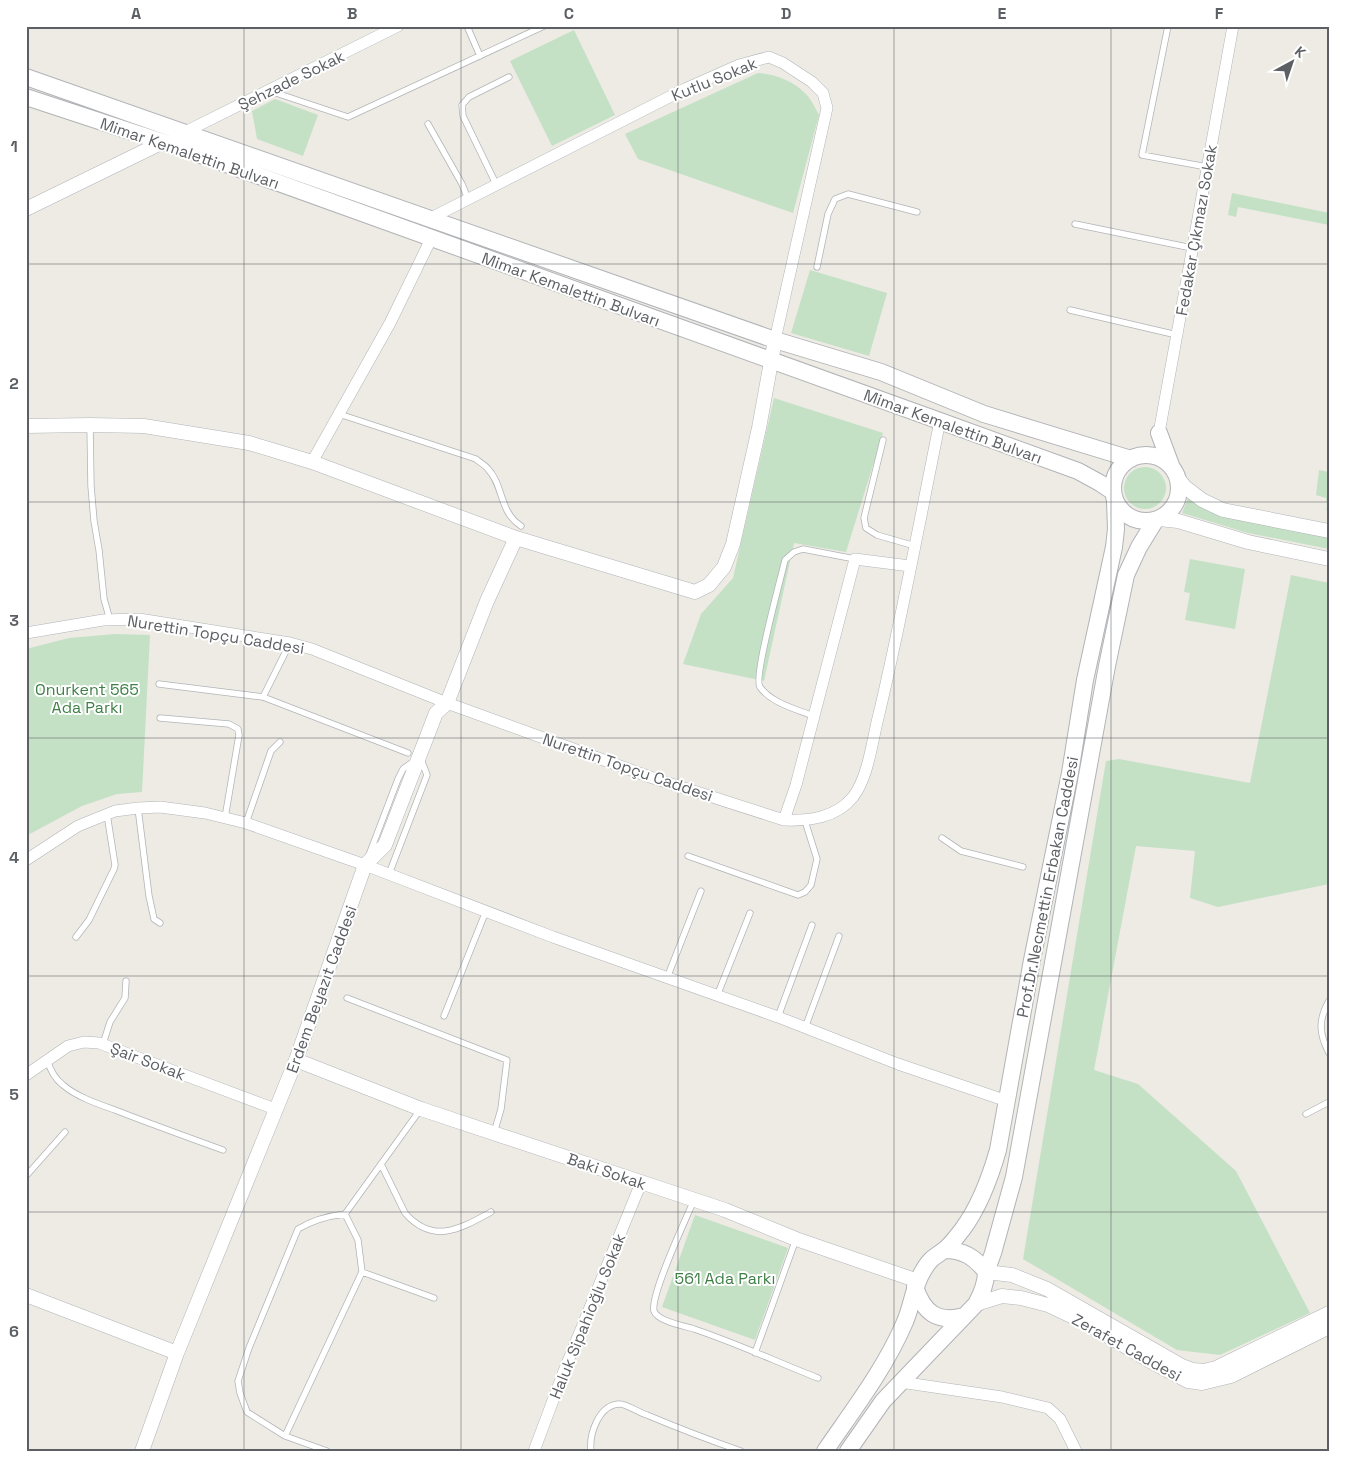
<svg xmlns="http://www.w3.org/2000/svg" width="1355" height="1477" viewBox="0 0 1355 1477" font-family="'Space Grotesk',sans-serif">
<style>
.green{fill:#c4e1c6}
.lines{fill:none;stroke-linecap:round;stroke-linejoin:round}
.service-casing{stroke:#b1b4b8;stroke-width:7}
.minor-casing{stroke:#b1b4b8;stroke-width:12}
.tertiary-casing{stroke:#b1b4b8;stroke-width:15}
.secondary-casing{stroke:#b1b3b7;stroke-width:18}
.service{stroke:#fff;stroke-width:5.5}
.minor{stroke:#fff;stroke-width:11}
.tertiary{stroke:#fff;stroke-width:14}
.secondary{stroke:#fff;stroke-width:16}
.grid{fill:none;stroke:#5c5f63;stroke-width:1;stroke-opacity:0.55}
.labels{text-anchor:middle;stroke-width:4;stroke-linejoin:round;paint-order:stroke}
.street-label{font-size:16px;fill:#5c5f63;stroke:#fff}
.park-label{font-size:16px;fill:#3f7f47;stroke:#fff}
.neatline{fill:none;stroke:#5c5f63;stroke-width:2}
.grid-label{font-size:16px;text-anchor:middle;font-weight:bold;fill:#5c5f63}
</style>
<rect width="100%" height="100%" fill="#edebe4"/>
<path class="green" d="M574,30L615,115L552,146L510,61Z
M758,73C775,74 793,81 806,94C811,99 815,108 819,115L793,213L638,159L625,134Z
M275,99L318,115L303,156L257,139L252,111Z
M1232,193L1329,213V225L1238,207L1236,217L1228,215Z
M810,270L887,293L869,356L791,333Z
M774,398L883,433L846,552L794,543L764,681L683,664L701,614L733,578Z
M1124 488a21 21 0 1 1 42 0a21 21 0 1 1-42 0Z
M1319,470L1329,472V511L1326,510L1327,506L1326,498L1316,495Z
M1188,498L1207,510L1329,537V549L1248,533L1182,513Z
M1190,559L1245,569L1235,629L1185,620L1190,593L1184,592Z
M1291,575L1329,583V884L1218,907L1190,898L1195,851L1136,846L1094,1070L1138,1084L1236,1171L1310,1313L1220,1355L1177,1350L1023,1259L1106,761L1119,759L1250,783Z
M115,634L150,635L142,792L117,794L82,806L26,836V649L69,638Z
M695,1215L788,1248L755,1340L662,1307Z"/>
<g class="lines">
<defs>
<path id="service" d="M467,26L480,56
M1168,26L1142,155L1207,167
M270,91L348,117L544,26
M428,124L462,184L468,199
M496,184L463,116L462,105L469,97L509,77
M1075,224L1192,248
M817,267L828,214L835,199L848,194L917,212
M1070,310L1177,335
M339,414L476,459C479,462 485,465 488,469C504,486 499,512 521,526
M90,425L91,486L94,521L99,550L104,599L110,620
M883,440L864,518L866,528L877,535L915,546
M159,684L263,697L408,753
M263,697L290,643
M813,716C796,709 771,703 760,687C753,678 781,578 785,560L794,552L803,549L855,559
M160,718L229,724L238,729L239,735L225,818
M138,808L149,896L154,919L160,923
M246,823L271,751L280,742
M942,838L961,851L1023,867
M369,855L398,779L403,769L414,761
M688,856L798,895L805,892L811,885L817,859L805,821
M389,874L427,775L421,759
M76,937L89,920L114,869L115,865L107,814
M667,978L701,891
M717,996L750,913
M347,998L507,1060L501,1109L494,1133
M1329,1001C1318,1020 1319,1034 1329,1053
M444,1016L486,911
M778,1017L812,925
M805,1028L839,936
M103,1044L110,1022L125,998L126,981
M47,1059C50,1070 54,1078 63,1085C77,1097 98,1104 115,1110C151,1124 187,1137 223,1150
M1306,1114L1329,1102
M381,1164L405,1213C433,1245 460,1229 491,1212
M26,1176L65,1132
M694,1200C686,1219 650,1295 654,1311C657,1321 684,1326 694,1329C736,1343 777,1362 818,1378
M362,1272L434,1298
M755,1353L796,1239
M285,1436L362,1272L358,1240L345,1214
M327,1451L285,1436L247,1412L240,1393L238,1381L249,1348L298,1229C313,1220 327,1216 345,1214L420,1110
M591,1451C589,1434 599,1404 620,1404C626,1404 640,1413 647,1415C678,1428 709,1440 741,1451"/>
<path id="minor" d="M183,133L398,26
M429,219L685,89L739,65L769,57L783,63L812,82L823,93L827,108L775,340
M1159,433L1233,26
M312,462L390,323L431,239
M26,633L103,620L139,619L290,643L312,649L447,703L653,778L784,820C809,821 836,818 853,797C869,776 872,740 879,714C902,617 920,519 940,421
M784,820L796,785L855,559L910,566
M26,860L78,826L115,811L138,808L160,807L205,813L246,823L365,865L553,937L778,1017L898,1064L1007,1101
M26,1075L68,1046L84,1042L99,1043L275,1109
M900,1382L1002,1397L1048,1408L1060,1419L1076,1451
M534,1451L564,1371L641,1183"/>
<path id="tertiary" d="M26,209L161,143
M26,426L90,425L144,426L249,443L312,462L516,538L695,592L709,585L724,567L733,544L759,428L775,340
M1177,477L1185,487L1202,500L1223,510L1329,531
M1159,519L1178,521L1248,542L1329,559
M296,1060L421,1109L725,1210L796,1239L918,1281
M986,1272L1012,1275L1047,1289L1182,1366L1193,1370L1204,1371L1216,1368L1329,1313
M26,1295L177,1353
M976,1304L1002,1296L1021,1298L1048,1305L1084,1322L1152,1362L1188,1381L1202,1383L1231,1376L1329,1327
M142,1451L177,1353L296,1060L365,865L385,845L436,713L447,703L487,601L516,538"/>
<path id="secondary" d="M26,77L775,340L881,372L984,414L1131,459
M26,97L187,150L940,421L1078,471L1100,483L1112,491
M1159,433L1172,468
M1113 488a33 33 0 1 1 66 0a33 33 0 1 1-66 0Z
M986,1272L993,1253L1014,1177L1107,666L1126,575L1139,547L1155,521
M915,1287C924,1313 937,1323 964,1316
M825,1451C853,1410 884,1370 904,1324C912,1307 913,1287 923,1271C931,1257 934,1258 944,1250C951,1245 957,1236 962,1230C980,1206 990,1178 998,1150L1032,960L1070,773L1085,680L1114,547L1116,529L1115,501
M848,1451L883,1401L976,1304C982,1293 986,1284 986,1272C975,1257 963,1250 944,1250"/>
</defs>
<use href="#service" class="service-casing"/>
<use href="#minor" class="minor-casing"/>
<use href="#tertiary" class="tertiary-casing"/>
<use href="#secondary" class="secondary-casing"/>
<use href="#service" class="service"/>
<use href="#minor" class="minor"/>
<use href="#tertiary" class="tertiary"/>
<use href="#secondary" class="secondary"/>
</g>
<path class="grid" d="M244,26V1451M461,26V1451M678,26V1451M894,26V1451M1111,26V1451M26,264H1329M26,502H1329M26,738H1329M26,976H1329M26,1212H1329"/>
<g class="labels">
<g class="street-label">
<text transform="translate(714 79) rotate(-22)" y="6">Kutlu Sokak</text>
<text transform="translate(291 80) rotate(-26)" y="6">Şehzade Sokak</text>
<text transform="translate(190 153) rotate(19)" y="6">Mimar Kemalettin Bulvarı</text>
<text transform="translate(1196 230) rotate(-80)" y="6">Fedakar Çıkmazı Sokak</text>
<text transform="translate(571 289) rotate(20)" y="6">Mimar Kemalettin Bulvarı</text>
<text transform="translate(953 426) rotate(20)" y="6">Mimar Kemalettin Bulvarı</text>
<text transform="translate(216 634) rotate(9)" y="6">Nurettin Topçu Caddesi</text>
<text transform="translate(628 767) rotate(19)" y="6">Nurettin Topçu Caddesi</text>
<text transform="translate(1047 887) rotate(-79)" y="6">Prof.Dr.Necmettin Erbakan Caddesi</text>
<text transform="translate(321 989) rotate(-70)" y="6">Erdem Beyazıt Caddesi</text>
<text transform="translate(148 1061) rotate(21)" y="6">Şair Sokak</text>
<text transform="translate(607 1171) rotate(19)" y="6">Baki Sokak</text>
<text transform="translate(587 1316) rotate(-68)" y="6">Haluk Sipahioğlu Sokak</text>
<text transform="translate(1127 1347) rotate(29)" y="6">Zerafet Caddesi</text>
</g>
<g class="park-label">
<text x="87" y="695">Onurkent 565<tspan x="87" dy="18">Ada Parkı</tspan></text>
<text x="725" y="1284">561 Ada Parkı</text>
</g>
</g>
<rect width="1355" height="1477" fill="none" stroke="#ffffff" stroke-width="55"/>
<g transform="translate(1292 62) rotate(40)" stroke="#ffffff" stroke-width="4" paint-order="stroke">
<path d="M0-4L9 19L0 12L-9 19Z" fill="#5c5f63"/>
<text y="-8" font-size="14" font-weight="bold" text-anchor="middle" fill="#5c5f63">K</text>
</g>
<rect x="28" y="28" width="1300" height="1422" class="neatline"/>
<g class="grid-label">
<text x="136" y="19">A</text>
<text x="352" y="19">B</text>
<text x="569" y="19">C</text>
<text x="786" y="19">D</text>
<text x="1002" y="19">E</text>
<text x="1219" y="19">F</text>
<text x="14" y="152">1</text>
<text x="14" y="389">2</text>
<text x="14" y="626">3</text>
<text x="14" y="863">4</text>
<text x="14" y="1100">5</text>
<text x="14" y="1337">6</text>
</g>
</svg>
